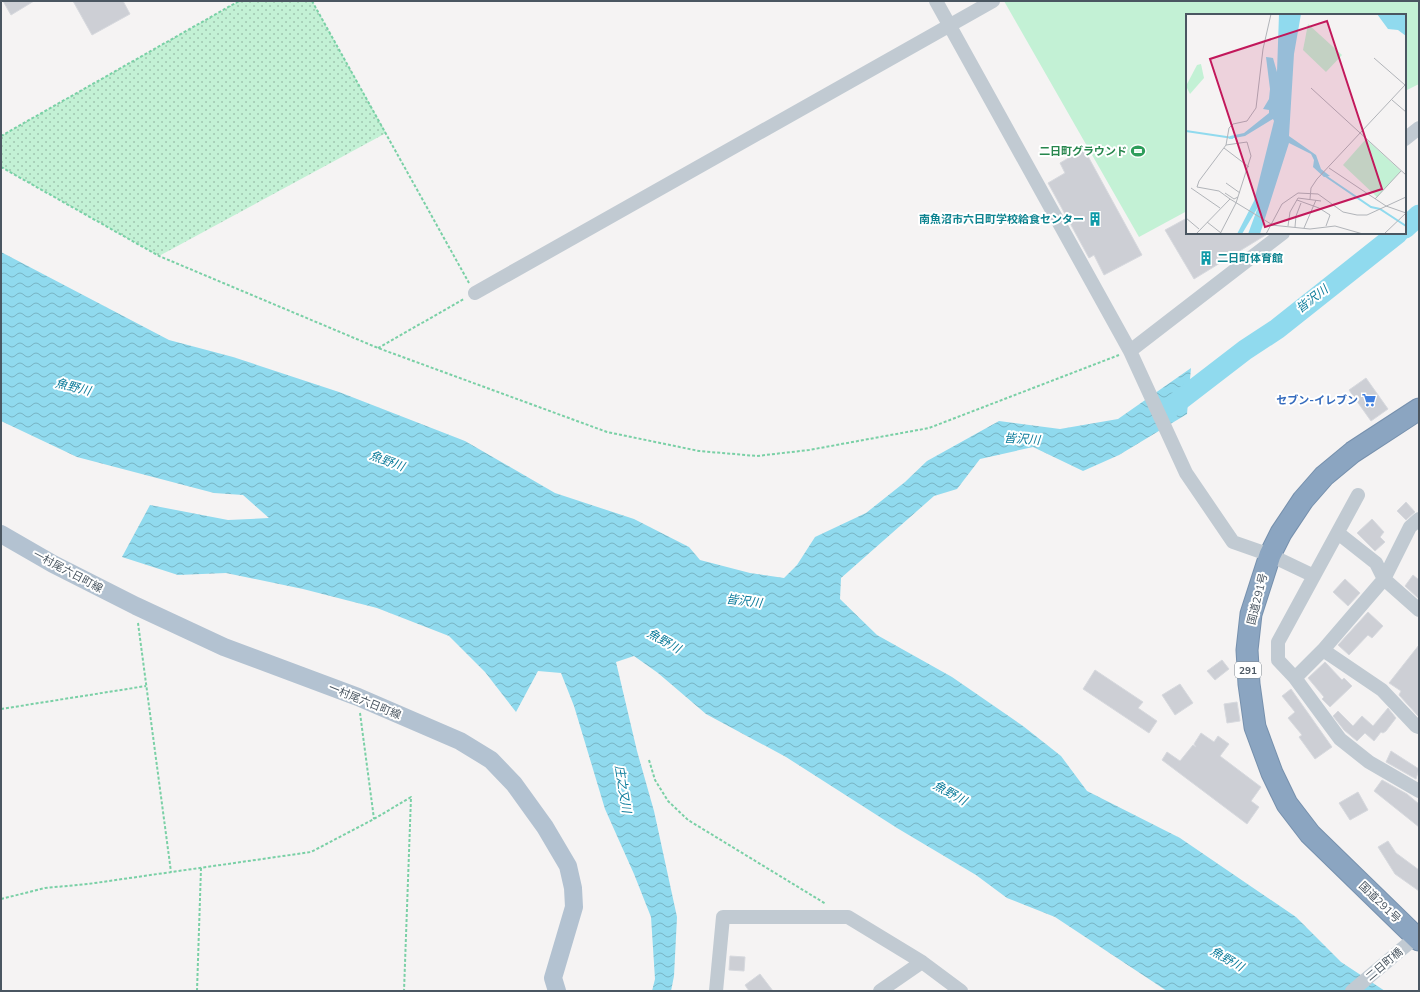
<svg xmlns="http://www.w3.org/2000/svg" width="1420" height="992" viewBox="0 0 1420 992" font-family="'Nunito Sans','Noto Sans JP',sans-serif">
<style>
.grass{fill:url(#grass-dots)}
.pitch{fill:#c3f1d5}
.water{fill:url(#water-waves)}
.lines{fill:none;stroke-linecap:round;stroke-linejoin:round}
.river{stroke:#90daee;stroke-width:21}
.building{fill:#cdcfd5;stroke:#d7d9de}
.highway-casing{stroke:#7690ad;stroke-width:23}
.path{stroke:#7ad0a6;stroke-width:2;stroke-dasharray:3 2;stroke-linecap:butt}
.minor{stroke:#c1cad2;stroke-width:14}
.major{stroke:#b3c2d1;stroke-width:18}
.highway{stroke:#8ba5c1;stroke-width:21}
.labels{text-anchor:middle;stroke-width:4;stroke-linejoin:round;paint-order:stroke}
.shield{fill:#fff;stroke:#808990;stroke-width:1}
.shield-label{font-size:10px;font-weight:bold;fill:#4a5661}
.leisure-label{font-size:11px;font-weight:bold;fill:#27864d;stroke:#fff;text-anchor:end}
.culture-label{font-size:11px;font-weight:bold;fill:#0d838f;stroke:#fff;text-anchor:end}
.shop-label{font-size:11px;font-weight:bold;fill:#366cbe;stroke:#fff;text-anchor:end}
.street-label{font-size:11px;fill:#4a5661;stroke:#fff}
.water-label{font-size:12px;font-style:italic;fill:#0c7c9b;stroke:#fff}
.inset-river{fill:none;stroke:#90daee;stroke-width:2}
.inset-road{fill:none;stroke:#b1b4b9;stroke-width:1}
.view{fill:#c2185b;fill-opacity:0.15;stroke:#c2185b;stroke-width:2}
.inset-edge{fill:none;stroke:#4a5661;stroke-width:2}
</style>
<defs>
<pattern id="grass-dots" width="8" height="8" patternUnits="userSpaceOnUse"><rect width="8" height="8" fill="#c3f1d5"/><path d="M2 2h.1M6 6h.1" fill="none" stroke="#a0c6b0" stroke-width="1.8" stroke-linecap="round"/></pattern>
<pattern id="water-waves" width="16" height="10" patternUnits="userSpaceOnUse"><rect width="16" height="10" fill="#90daee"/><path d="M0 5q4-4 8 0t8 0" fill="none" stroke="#78b4c4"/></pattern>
</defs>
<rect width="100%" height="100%" fill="#f5f3f3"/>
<path class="grass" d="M239,1H312L386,133L159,256L1,167V136Z"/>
<path class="pitch" d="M1004,1H1419V84L1405,91V15H1187V211L1139,237Z"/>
<path class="water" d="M1,252L169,340L233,357L339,392L465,441L555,493L634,519L689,547L700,560L750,573L784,578L797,565L815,537L866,513L905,482L927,461L999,421L1060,429L1118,419L1191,368L1187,414L1119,455L1083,471L1033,447L980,459L957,489L934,496L841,578L840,599L877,635L952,677L1023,726L1061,756L1087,791L1180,838L1296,917L1341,962L1385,991H1167L1055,917L1007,898L976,875L897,828L786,757L706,714L658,673L634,656L616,662L637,751L654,811L677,917L674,976L671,991H652L655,979L651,917L634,874L605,809L574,706L561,673L538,671L516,712L485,672L449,636L377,608L303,589L226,573L178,575L122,557L150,505L228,520L269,518L243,495L214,493L77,457L1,421Z"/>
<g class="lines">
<path class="river" d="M1405,228L1419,215
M1167,410L1245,350L1277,329L1398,233"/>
</g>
<path class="building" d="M3,1H34L11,15Z
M73,1H123L130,14L92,35Z
M1084,149L1142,255L1104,275L1094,255L1089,258L1048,183L1065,173L1060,163Z
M1187,218V233H1269L1194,279L1165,230Z
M1366,378L1388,409L1371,421L1349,390Z
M1406,502L1415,512L1406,520L1397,511Z
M1372,519L1384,532L1380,537L1385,542L1375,551L1357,533Z
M1413,575L1419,580V599L1405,586Z
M1345,579L1360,593L1348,606L1333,592Z
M1368,612L1383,626L1372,638L1368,635L1349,655L1338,645Z
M1419,645V717L1399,695L1401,691L1389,683Z
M1222,660L1229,669L1215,680L1207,671Z
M1325,662L1342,680L1344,678L1352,686L1330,707L1322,699L1324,697L1308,678Z
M1095,670L1143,702L1138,708L1157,721L1149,733L1083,689Z
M1180,684L1193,703L1175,715L1162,695Z
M1291,689L1332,747L1315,759L1299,737L1302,735L1288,718L1295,712L1282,696Z
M1237,702L1240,721L1227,723L1224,704Z
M1388,708L1396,718L1386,731L1383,733L1381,732L1374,741L1365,733L1357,741L1344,730L1333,716L1338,711L1353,726L1362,716L1373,726Z
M1201,733L1214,742L1218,736L1229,744L1220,756L1261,787L1251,801L1259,807L1247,824L1162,760L1167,752L1180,761L1193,745L1196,747L1194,744Z
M1391,751L1419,769L1416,779L1386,762Z
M1382,780L1407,794L1419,804V827L1374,791Z
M1358,792L1368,810L1350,820L1339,803Z
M1388,841L1396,853L1419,870V891L1395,874L1378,847Z
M730,956L745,957L744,971L729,970Z
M760,974L773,991H749L745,985Z"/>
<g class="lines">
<defs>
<path id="highway" d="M1419,409L1353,452L1324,476L1303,500L1281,533L1270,555L1251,614L1247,650L1249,684L1255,727L1272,773L1287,804L1310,834L1419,940"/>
</defs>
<use href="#highway" class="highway-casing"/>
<path class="path" d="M312,1L469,283
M1,136L239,1
M1,167L159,256L378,348L607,432L699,451L757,456L809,450L929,428L1119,355
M378,348L464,299
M138,623L171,872
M1,709L146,686
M360,713L374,819
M649,760L655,780L668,801L688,820L826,904
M1,899L45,888L88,884L311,852L374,819L411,797L404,991
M197,991L201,868"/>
<path class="minor" d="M936,1L1130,351L1186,473L1233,542L1270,555L1314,576
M1405,139L1419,128
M475,293L993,1
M1130,351L1283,233
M1358,495L1278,642V660L1295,678L1340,739L1369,762L1419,791
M1338,533L1376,563L1384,579L1419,610
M1323,650L1382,690L1416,726L1419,727
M1295,678L1323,650L1384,579L1410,527L1419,519
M716,991L723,917H848L922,962L961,991
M880,991L922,962
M1352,991L1416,937"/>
<path class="major" d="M1,534L53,564L136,606L224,647L358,697L460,741L491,760L514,784L545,827L568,866L573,888L574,907L553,978L557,991"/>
<use href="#highway" class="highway"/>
</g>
<defs>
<symbol id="stadium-bare" viewBox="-9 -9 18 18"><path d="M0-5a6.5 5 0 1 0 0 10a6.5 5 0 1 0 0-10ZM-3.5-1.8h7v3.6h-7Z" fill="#2e9e5b" stroke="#fff" stroke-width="2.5" paint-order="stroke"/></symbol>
<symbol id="building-bare" viewBox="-9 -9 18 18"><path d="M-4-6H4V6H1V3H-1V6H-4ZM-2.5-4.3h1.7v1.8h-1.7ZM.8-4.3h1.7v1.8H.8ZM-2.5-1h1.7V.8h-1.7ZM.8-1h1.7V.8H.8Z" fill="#0f9aa8" stroke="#fff" stroke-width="2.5" paint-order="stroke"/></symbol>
<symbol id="supermarket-bare" viewBox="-9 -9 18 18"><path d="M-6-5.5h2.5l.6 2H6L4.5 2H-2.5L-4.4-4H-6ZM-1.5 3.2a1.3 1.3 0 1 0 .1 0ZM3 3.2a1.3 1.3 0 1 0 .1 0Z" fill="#3f7fe0" stroke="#fff" stroke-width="2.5" paint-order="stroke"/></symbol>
</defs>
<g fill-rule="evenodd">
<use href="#stadium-bare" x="1128" y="141" width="20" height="20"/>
<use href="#building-bare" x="1085" y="209" width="20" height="20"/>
<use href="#building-bare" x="1196" y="248" width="20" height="20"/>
<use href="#supermarket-bare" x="1359" y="390" width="20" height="20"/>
</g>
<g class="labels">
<rect class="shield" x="1235" y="662" width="26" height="16" rx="3"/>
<g class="shield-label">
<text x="1248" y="674">291</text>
</g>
<g class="leisure-label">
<text x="1127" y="155">二日町グラウンド</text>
</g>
<g class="culture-label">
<text x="1084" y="223">南魚沼市六日町学校給食センター</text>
<text x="1217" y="262" text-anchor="start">二日町体育館</text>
</g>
<g class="shop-label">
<text x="1358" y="404">セブン-イレブン</text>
</g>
<g class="street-label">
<text transform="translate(68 571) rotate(28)" y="4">一村尾六日町線</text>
<text transform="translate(1257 599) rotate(-76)" y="4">国道291号</text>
<text transform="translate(365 701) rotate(22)" y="4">一村尾六日町線</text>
<text transform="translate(1380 902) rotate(44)" y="4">国道291号</text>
<text transform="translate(1384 964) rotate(-40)" y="4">二日町橋</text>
</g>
<g class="water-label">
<text transform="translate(1312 299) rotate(-38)" y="4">皆沢川</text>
<text transform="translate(73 387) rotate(14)" y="4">魚野川</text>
<text transform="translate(1022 439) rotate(4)" y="4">皆沢川</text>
<text transform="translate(387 461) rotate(20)" y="4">魚野川</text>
<text transform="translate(744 601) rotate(7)" y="4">皆沢川</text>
<text transform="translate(664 641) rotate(29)" y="4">魚野川</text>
<text transform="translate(623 789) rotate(81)" y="4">庄之又川</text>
<text transform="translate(950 793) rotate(29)" y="4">魚野川</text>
<text transform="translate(1227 959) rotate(30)" y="4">魚野川</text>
</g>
</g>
<g transform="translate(1186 14)">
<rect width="220" height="220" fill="#f5f3f3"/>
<path d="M122,10L156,41L140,58L117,36Z" fill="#c3f1d5"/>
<path d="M15,50L18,64L4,80L0,72L11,51Z" fill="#c3f1d5"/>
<path d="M180,125L215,157L191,183L157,151Z" fill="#c3f1d5"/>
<path d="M93,0H115L108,40L103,122L130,141L135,155L144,162L138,163L127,153L128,146L125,140L103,129L74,220H62L72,193L56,220H51L68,187L88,107L87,105L59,122L43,125L44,122L58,119L83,99V96L77,95L83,85L84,75L80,43L87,44L91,58ZM191,0H220V22L212,16L202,15Z" fill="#90daee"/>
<path class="inset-river" d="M0,117L47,124M138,161L185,193L194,195L220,212"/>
<path class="inset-road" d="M188,44L219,71M125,74L220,161M206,86L220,98M38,134L63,153M143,154L200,192L220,199M40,169L54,179M5,174L34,194M39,179L48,185L52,183M44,185L85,210M124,185L125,174L131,165L219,71M189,185L215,157M111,186L133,194L144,201L140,212M0,204L13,215M21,208L35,219M85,211L124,215L149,212L177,220M102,212L104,198L112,184L135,187M109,213L110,202L115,189M118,214L130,186M10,220L44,185L33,177L11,173L13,167L40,131L43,114L47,110L61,107L70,94L77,35L85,0M34,220L50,189L65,142L61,128L40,131M80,220L96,190L112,179L132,180L157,198L171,201H181L220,183M198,220L220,199"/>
<path class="view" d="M141,7L196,175L79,213L24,45Z"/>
<rect width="220" height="220" class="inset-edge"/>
</g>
<rect width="1420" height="992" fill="none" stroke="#4a5661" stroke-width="4"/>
</svg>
